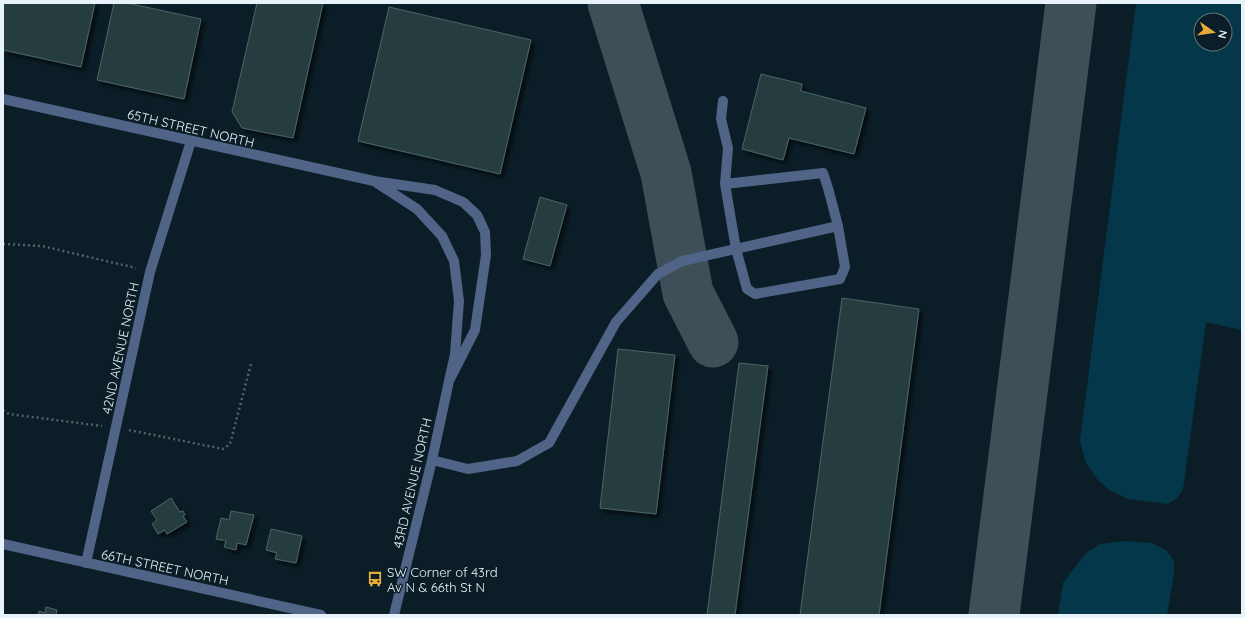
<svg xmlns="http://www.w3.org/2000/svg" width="1245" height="618" viewBox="0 0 1245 618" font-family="Quicksand,sans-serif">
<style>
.green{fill:#05374a;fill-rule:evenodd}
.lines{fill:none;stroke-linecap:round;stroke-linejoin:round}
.taxiway{stroke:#3e4f58;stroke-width:51}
.building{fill:#253e3f;stroke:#4b6566;filter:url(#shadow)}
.path{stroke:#52636b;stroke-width:2.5;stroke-dasharray:2 3;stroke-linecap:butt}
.minor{stroke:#4f6487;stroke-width:10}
.labels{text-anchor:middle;stroke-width:3;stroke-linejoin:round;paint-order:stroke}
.street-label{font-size:13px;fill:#e7f3f9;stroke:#0b1e27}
.poi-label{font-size:13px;fill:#e7f3f9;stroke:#0b1e27;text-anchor:start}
</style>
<defs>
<filter id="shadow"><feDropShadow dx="3.5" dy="3.5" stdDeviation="2" flood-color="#0009"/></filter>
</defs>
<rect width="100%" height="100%" fill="#0b1e27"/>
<path class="green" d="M1136,3H1242V330L1206,322L1183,489L1177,498L1168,504L1128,499L1111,491L1097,479L1086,463L1080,441ZM1201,20H1225V44H1201Z
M1124,541L1151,543L1166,550L1174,561V573L1167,615H1058L1063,583L1085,554L1100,544Z"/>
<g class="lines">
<path class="taxiway" d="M613,3L666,173L688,293L713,342
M994,615L1071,3"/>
</g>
<path class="building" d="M3,3H95L81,67L3,50Z
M114,3H127L201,19L184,99L97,80Z
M257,3H323L293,138L242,128L232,112Z
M389,7L531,40L500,174L358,141Z
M761,74L802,84L801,91L866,108L854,154L789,138L783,160L742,149Z
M540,197L567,205L550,266L523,259Z
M842,298L919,309L879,615H800Z
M618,349L675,355L656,514L600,508Z
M739,363L768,366L735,615H707Z
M171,498L180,512L183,511L185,515L183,516L187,522L167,534L165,530L158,534L152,524L157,520L151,511Z
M231,511L254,515L246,545L237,543L236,550L224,547L226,541L216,539L221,518L229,520Z
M271,529L302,536L296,563L275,559L277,553L266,550Z
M46,607L57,610L56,615H38L39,611L45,613Z"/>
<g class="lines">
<path class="path" d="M3,244L42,246L136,268
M3,410L9,414L102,426
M129,430L223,449L230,444L251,364"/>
<path class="minor" d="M3,99L374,181L435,190L463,202L477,215L485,232L486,255L475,330L449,381
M377,183L417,209L442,236L454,261L459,301L455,354L449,381L432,460L394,615
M725,184L736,249L747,289L755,294L840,279L845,267L838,226
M432,460L468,469L517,461L549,443L616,322L658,274L682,261L838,226L828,188L823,173L725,184L728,148L721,119L723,101
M3,544L321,615
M86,563L150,272L191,141"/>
</g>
<defs>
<symbol id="bus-bare" viewBox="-9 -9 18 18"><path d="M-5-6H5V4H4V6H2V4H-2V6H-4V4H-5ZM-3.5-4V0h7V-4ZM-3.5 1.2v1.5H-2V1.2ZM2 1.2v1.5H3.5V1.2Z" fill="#e7ac36" stroke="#0b1e27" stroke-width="2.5" paint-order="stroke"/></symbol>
</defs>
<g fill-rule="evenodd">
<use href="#bus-bare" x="364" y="568" width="22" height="22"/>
</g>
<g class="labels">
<g class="street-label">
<text transform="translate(191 128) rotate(13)" y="5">65TH STREET NORTH</text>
<text transform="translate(120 348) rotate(-78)" y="5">42ND AVENUE NORTH</text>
<text transform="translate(412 483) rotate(-77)" y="5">43RD AVENUE NORTH</text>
<text transform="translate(165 567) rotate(12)" y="5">66TH STREET NORTH</text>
</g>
<g class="poi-label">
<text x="387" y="577">SW Corner of 43rd<tspan x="387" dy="15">Av N &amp; 66th St N</tspan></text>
</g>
</g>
<rect width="1245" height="618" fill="none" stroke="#e7f3f9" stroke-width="8"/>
<g transform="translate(1213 32) rotate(103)"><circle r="19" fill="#0b1e27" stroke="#63737b"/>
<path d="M0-3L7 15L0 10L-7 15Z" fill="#e7ac36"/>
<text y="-6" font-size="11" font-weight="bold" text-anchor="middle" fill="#e7f3f9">N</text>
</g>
</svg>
